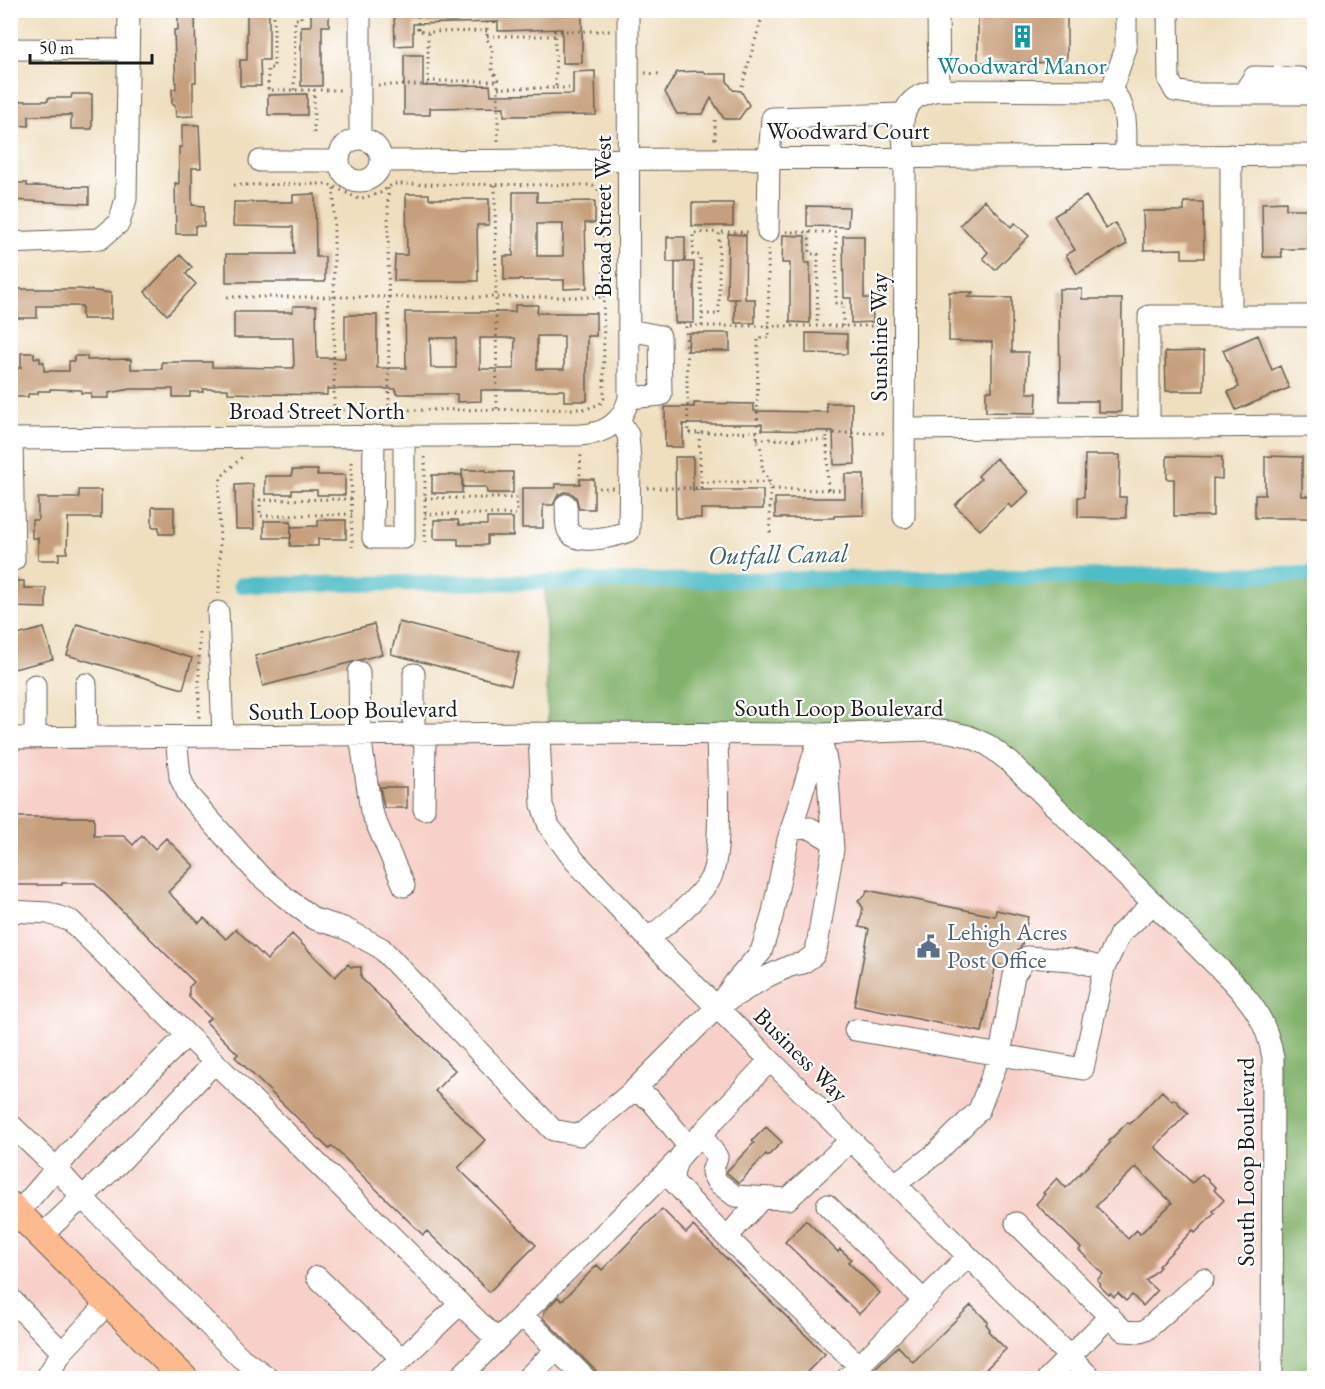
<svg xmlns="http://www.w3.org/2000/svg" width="1325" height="1389" viewBox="0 0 1325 1389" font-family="'EB Garamond',serif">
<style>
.built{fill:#f7d1c9}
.forest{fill:#82b26c;stroke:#4f6744;stroke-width:1.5}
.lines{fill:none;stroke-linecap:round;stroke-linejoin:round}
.canal{stroke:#4fbdc7;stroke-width:16}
.building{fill:#c69f7b;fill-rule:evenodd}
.minor-casing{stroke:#666055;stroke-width:23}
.major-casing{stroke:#666055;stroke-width:29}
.path{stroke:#666055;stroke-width:3;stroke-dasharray:1.5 4.5;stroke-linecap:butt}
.minor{stroke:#fff;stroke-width:21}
.major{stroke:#fcba8e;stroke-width:27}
.labels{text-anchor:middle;stroke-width:4.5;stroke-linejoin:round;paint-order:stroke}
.culture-label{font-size:24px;fill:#0d838f;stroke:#fff}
.street-label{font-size:24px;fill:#1c1c1c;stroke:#fff}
.service-label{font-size:24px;fill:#4e5e75;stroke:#fff;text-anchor:start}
.water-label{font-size:26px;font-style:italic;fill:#336469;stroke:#fff}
</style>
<rect width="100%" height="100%" fill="#fff"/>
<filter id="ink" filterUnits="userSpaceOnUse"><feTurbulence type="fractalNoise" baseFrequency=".0167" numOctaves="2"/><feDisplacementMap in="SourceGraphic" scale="12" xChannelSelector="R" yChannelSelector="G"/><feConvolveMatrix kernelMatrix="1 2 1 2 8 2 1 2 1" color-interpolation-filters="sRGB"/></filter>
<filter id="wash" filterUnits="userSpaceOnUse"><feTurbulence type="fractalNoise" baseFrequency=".008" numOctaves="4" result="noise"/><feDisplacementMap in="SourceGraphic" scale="24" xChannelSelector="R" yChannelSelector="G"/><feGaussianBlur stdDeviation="1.35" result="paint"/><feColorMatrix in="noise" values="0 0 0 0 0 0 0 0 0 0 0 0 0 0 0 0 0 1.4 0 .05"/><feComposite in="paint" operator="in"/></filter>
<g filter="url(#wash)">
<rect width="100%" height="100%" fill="#efdfbf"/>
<path class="built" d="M968,736L1262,1019L1272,1378H11L10,738Z"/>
<path class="forest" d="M1314,581V1378H1279L1277,1037L992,738L820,726L548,725L545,586Z"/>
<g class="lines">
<path class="canal" d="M241,585L1314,574"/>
</g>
<g id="blocks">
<path class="building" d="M178,10H195L196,82H193V116L176,117L175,105H172V89H176L174,30H178Z
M247,10H269V60H260L261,86H240V60H247Z
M311,10H329V26H322V86H301V26H311Z
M394,10H582V63H562V29L498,31V22L413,24V45L395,46Z
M978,10H1067V63L978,62Z
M404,55H423V86L490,85L491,95L573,94V72L595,71L596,115L504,116V107L430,108V115H404Z
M703,71L707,74H727V81L733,90L741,91L749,105L739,119H724L711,98L703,114H677L665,92L677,72Z
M72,94H92V129H71V115L29,116V126L14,125V118H10V101H48V98H71Z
M307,94V115H268V95Z
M182,125H199L201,168H192V205L204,206V226H195V234H176L175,183L179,184V147H182Z
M10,183H27V186L89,187V204L10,200Z
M513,192H537V202L595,201V223H585L587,288L564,289V280H504V256H513ZM537,224H563V256H537Z
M315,194L316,257H325V282H226V254H294L293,227L233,226L234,202H293V195Z
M406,194H429V199H489V225H477L478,281H394L395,255H407Z
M1086,196L1106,229L1115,223L1127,244L1077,274L1066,255L1075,250L1054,216Z
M984,200L1011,227L1015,223L1029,236L995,270L983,258L988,252L960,225Z
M1184,202H1203L1204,258H1182V249L1144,250L1143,211H1184Z
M1286,202V209H1314V249H1281L1282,257H1263L1262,203Z
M692,203H733V226H692Z
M807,206L849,207L848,227L807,226Z
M728,234L746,235L745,299H755V323H735V299H740H727Z
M783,235L805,236V263H810V323L790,322V263H782Z
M843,236H864V298H872L873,322L851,323V298H844Z
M667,237H685V261L667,262Z
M180,255L192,267L186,274L196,284L167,315L145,292Z
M675,262H694V323H675Z
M16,289H80L111,293V319H82V306H37V318H17V310H10V293H16Z
M1059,289H1082V299H1122L1121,412H1098V401H1060Z
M949,292H973L968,297L1012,298V352H1028L1027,393H1037L1036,413L986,412V391H992V342L949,341Z
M515,305H538L537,313H596V336H587V401H564V390H481V401L457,402V394H396V389H327V395L228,393V389H203V392H190V397H173V389H131L109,393V398H91V393H81V390L50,389V391H38V394H28V397H11L10,368H21V353H34V358H40V362H44V371H69V361H74V356H87V360L131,359V369H162V362H212V367L294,368L293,338H234V312H293V306H316L317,358H345V315H377V368H406L405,312H515ZM537,336H564V369H537ZM430,338H456V368H431ZM480,338H515L514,369H480Z
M689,333H730V351H688Z
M806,333L847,334V354L806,353Z
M1258,335L1272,370L1280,366L1289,388L1236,410L1228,392L1239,387L1223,350Z
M1204,351V391H1166L1165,352Z
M694,403L754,404V411L827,412L826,403H852V438H854L855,464L834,465L833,431L762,430V424H683V447H665V407H694Z
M1085,455H1120L1119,497H1126V518L1078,517V497H1084Z
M1167,456L1222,457V479L1213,478V516H1174V479H1167Z
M1265,456L1302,457V496H1311V518H1255V495H1265Z
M675,457H693V490H763V509H701V518H676Z
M996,458L1029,492L1012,508L1008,504L980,530L955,505L981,479L978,476Z
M292,470H318L317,475H345V495H317V490H292V494H265V476H292Z
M462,470H486V472H513V493H487L486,487H463Z
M845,474H864V515L834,516V518H775V498H845Z
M432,475H462V493H432Z
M580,479H594V509H579L576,497L571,493L564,492L558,495L553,505H543V528H522V488H555V484H580Z
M253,484L254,529H236L235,485Z
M79,490H101V518H68L67,553H59V560H38V538H32V520H38V498H79Z
M152,507H174V534H159V527H152Z
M487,518H513V536H487V545H458V539H434V520H458L459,525H487Z
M318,520H346V539H318V546H290L291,527L318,526Z
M264,521H291V538H264Z
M10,581H24V588H46V608L10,607Z
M399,622L519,653L511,685L391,654Z
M77,624L192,658L183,689L67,655Z
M374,624L382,654L263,686L255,656Z
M44,628L53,659L10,670V637Z
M380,787H407V808H384Z
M10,817H94V836H124L133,845L142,835L155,849L166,838L194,866L168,892L199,923L204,918L226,939L236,929L267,960L292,934L335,977L348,964L351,967H361V978L455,1070L435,1091L485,1140L458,1168L536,1245L489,1292L427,1231L423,1235L332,1146L329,1149L235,1057L238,1054L206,1022L210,1018L189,997V987L194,982L94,883H62V885H10Z
M867,890L995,916L996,910L1028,917L1022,945L1005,966L996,964L982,1032L854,1006L869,929L859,927L863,908L858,900L865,896Z
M1162,1091L1172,1101L1174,1099L1188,1113L1155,1147L1192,1183L1202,1174L1216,1188L1214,1190L1224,1200L1213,1211L1215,1213L1195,1233L1193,1230L1158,1266L1160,1267L1146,1281L1157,1291L1143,1306L1132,1295L1126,1301L1118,1293L1114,1297L1110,1293L1109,1295L1099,1285L1100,1284L1097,1280L1103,1274L1079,1250L1081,1248L1036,1204L1045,1194L1043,1193L1057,1178L1066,1188L1110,1143L1109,1141L1128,1122L1130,1124ZM1136,1167L1172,1203L1140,1234L1137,1230L1128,1239L1096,1206Z
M766,1127L782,1142L768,1156L766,1154L739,1183L726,1172L754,1143L752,1141Z
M662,1209L686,1233L693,1226L825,1354L801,1378H603L543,1318L544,1312L558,1297L562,1301L597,1265L602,1270Z
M806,1220L838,1252L840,1249L851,1259L848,1262L880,1293L859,1314L785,1242Z
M971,1305L988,1322L986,1324L990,1329L988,1331L1006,1349L977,1378H865L898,1346L913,1362Z"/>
</g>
</g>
<g filter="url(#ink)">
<use href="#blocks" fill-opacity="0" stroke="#666055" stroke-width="1.5"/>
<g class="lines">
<defs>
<path id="minor" d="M360,10V139
M938,10L939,90
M1168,10L1169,80L1175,91L1192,94H1314
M10,49L128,50
M1111,91L1126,48V10
M1243,94L1254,77L1300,78L1309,94
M339 160a21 21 0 1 1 42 0a21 21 0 1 1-42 0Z
M1231,155V316H1314
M260,161H339
M382,161L1314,155
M768,232L769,158L772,118L903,114
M10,243L100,239L119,223L126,199L129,10
M629,330L660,336L661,395L629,398
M1149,427V316H1231
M904,429L1314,426
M374,436L373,538H404V436
M10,439L581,435C605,434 623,422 629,398L628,10
M12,439L14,560
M566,505C567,512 565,523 568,530C576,547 616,536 629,531L630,460L628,435L619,419
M904,517L905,156C901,123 897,96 939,90L1111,91C1130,106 1125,133 1126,156
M218,612L223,736
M359,672L360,735L371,811L404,886
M414,674V735
M86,684L87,738
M35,685V738
M539,733L542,805L549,826L574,860L657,948L1091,1378
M820,734L827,765L833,849L817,946L814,955L803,963L790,966L768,976L717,1007L736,981L761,952L772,917L788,840Z
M176,737L180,777L187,794L259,875L285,897L314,919L344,928L381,948L553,1130L580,1135L633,1091
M10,738L539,733L820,734L926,730L950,732L968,736L988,745L1011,763L1226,975C1252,1002 1267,1021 1273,1058L1272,1378
M424,809L425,735
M792,829L810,828L832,841
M10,911L48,913L71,921L497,1340
M648,939C670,921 693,904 709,881C724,858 717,764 717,733
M855,1030L1083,1069L1104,968
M770,1060L693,1143C680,1155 673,1163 673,1181L706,1217L859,1366
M10,1124L57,1169L82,1197L241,1358L269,1378
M701,1134L717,1157L712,1172L717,1182L735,1196L788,1199L851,1140
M689,1147L650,1099L633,1091L717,1007
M895,1184L935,1154L979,1110L1000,1055L1014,975L1027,957L1072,960L1104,968L1120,934L1154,903
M827,1205L924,1301
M10,1222L79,1142L187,1035
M1016,1223L1124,1331L1140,1332L1146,1330L1203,1279
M41,1236L120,1162L215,1062
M727,1237L762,1198
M317,1277L402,1359
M10,1298L62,1352L108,1303
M522,1315L585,1378
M46,1378L62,1352
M378,1378L402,1359L460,1304
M459,1378L676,1162
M527,1378L556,1350
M847,1378L968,1256
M1048,1378L1110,1316"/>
<path id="major" d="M10,1205L184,1378"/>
</defs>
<use href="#minor" class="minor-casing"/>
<use href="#major" class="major-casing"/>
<path class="path" d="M274,10V68H268V90H342
M418,10V31L428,32
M487,10V39L492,48V69L498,81V142
M649,10H652
M487,31L428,32V81H498
M487,36H556
M645,73L660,74
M378,85H429L428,81
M742,86L764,10
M498,88H556L555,31H611
M556,88H569
M294,90L295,19H301V10
M715,120V141
M314,133V90
M495,185L497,409
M334,188V410
M388,188L389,410
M786,232H836V303H843V326
M809,232L810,254H818L817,326
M768,249L769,338H758L757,439L762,451V469L770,482
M227,297H604
M702,314L700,255H693V233L719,232
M702,326V314H719V232H749
M229,411L586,409L600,404L604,398L603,199L597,188L591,185L393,184L380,193L359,199L328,184L234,185
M757,432L688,433L686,326H880
M699,433L701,482
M757,439L827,440V433H887
M827,440L828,490
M425,457V547
M351,462L352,547
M580,475L581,453
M599,488H613
M647,488H701V482H770V489L840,490
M770,489V534
M425,498H516L517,514H425
M351,499L260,500V516L352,514
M219,594L220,554L219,491L221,477L242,457
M199,632V718"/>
<use href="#minor" class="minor"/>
<use href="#major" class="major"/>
</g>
</g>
<defs>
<symbol id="building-bare" viewBox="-9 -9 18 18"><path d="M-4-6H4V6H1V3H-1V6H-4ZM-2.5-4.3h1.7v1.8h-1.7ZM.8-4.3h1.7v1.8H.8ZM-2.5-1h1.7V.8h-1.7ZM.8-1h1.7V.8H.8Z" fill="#0f9aa8" stroke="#fff" stroke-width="2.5" paint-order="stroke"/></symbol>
<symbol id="civic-bare" viewBox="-9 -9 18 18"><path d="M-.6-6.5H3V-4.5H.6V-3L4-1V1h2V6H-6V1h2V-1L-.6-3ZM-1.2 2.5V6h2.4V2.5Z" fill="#5c6f8a" stroke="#fff" stroke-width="2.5" paint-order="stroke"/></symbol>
</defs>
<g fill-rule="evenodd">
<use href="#building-bare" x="1006" y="20" width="33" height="33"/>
<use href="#civic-bare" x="912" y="930" width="33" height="33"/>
</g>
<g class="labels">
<g class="culture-label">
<text x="1022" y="74">Woodward Manor</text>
</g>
<g class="street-label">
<text x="848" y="139">Woodward Court</text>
<text transform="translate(603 216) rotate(-90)" y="8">Broad Street West</text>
<text transform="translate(879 337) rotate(-90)" y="8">Sunshine Way</text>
<text x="317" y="419">Broad Street North</text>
<text x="839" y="716">South Loop Boulevard</text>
<text transform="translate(353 710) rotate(-1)" y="8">South Loop Boulevard</text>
<text transform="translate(801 1055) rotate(45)" y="8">Business Way</text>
<text transform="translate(1246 1162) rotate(-90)" y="8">South Loop Boulevard</text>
</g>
<g class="service-label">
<text x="947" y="940">Lehigh Acres<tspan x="947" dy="28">Post Office</tspan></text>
</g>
<g class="water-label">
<text transform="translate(778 554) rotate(-1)" y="9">Outfall Canal</text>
</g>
</g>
<rect width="1325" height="1389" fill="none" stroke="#fff" stroke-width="36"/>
<path d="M30 54v9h122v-9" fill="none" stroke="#1c1c1c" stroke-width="3"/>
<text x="39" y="54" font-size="18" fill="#1c1c1c" stroke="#ffffff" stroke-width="4.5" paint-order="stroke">50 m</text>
</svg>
